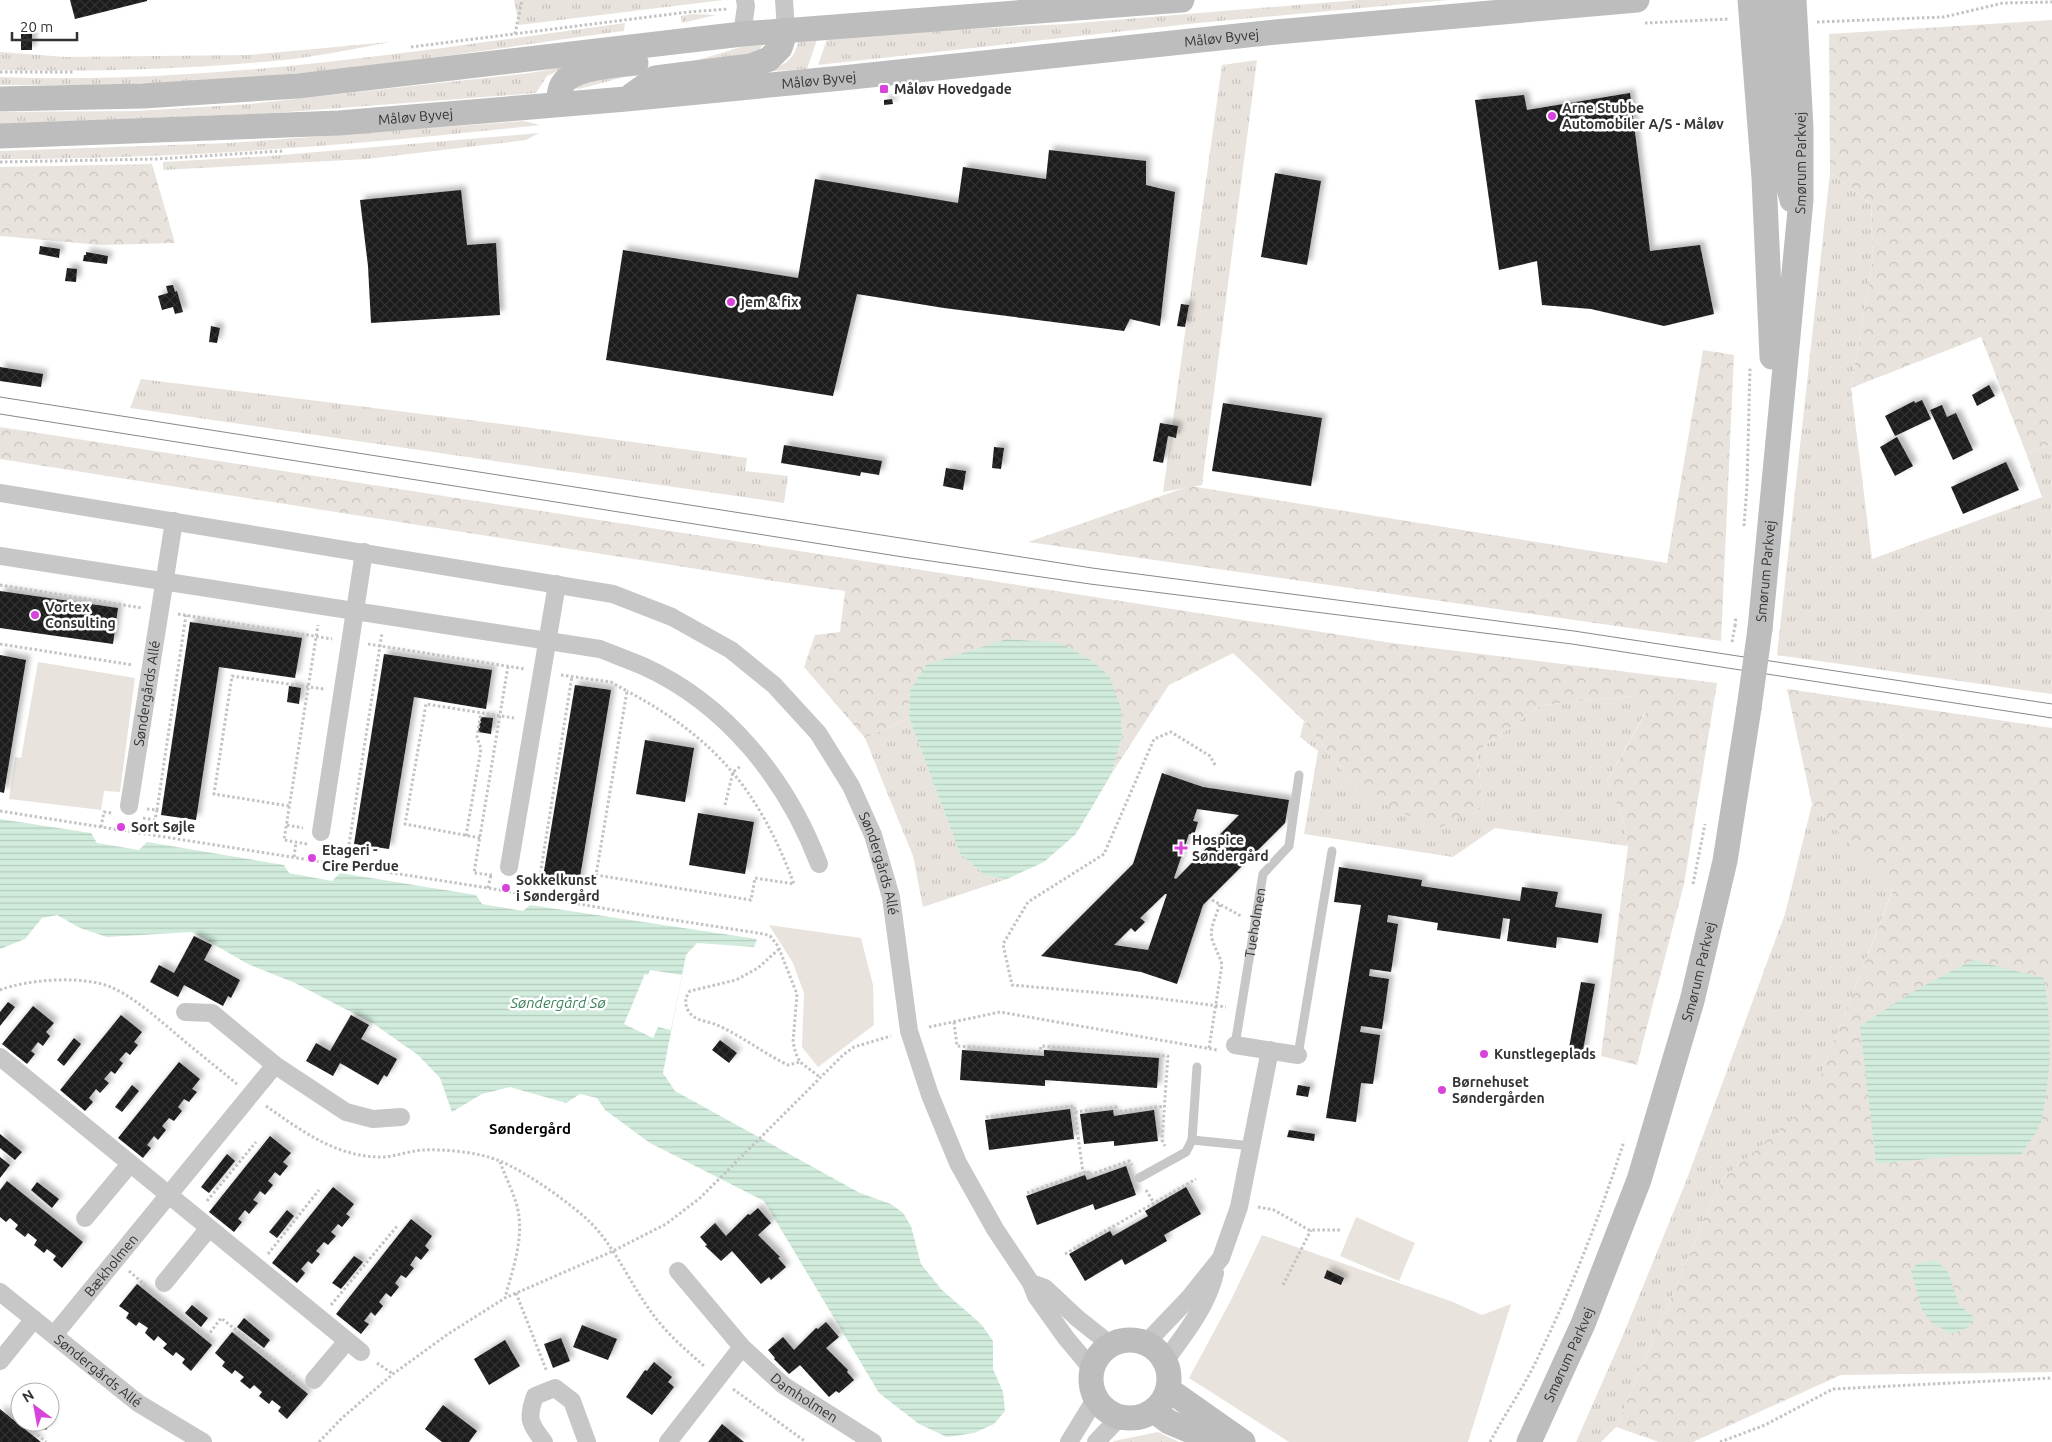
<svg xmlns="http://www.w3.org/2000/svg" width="2052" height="1442" viewBox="0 0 2052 1442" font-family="Ubuntu,sans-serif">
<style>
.grass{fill:url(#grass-tufts)}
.forest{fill:url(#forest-crowns)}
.park{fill:#e9e3dd}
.water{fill:url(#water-rules)}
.pier{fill:#fff}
.building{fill:url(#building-cross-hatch);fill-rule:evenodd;filter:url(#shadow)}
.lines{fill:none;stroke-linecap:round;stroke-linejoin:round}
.path{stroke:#c3c3c3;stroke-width:3;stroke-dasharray:2.5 2.5;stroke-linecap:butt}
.lane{stroke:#c7c7c7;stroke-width:9}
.street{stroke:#c7c7c7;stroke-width:18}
.secondary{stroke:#bdbdbd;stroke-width:25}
.tram{stroke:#888;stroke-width:1}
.path-bridge{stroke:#c3c3c3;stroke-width:3;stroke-dasharray:2.5 2.5;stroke-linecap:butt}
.secondary-bridge{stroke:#bdbdbd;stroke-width:25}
.poi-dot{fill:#d844db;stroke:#fff;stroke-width:2}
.labels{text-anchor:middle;stroke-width:5;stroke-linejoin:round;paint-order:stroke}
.street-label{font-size:14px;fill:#333;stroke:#fff}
.poi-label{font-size:14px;font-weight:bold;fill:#333;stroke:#fff;text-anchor:start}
.water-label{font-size:15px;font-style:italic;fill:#3c7f59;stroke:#fff}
.neighbourhood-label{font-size:15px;font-weight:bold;fill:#000;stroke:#fff}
</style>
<defs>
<pattern id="grass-tufts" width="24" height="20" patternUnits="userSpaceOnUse" patternTransform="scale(1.25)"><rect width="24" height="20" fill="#e9e3dd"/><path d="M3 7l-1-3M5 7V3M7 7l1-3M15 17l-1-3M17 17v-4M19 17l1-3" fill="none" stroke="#c8c3be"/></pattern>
<pattern id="forest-crowns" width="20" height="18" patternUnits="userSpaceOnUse" patternTransform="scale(1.25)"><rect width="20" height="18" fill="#e9e3dd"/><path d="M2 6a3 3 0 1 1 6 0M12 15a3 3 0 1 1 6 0" fill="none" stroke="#c8c3be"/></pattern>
<pattern id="water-rules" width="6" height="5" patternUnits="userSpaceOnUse" patternTransform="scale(1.25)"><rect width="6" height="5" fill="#d1ecdd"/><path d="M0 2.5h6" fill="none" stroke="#b4cbbe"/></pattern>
<pattern id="building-cross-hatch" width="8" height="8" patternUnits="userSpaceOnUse" patternTransform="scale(1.25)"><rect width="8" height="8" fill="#1a1a1a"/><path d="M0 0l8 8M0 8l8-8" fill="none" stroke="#333"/></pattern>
<filter id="shadow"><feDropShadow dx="4.5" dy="-4.5" stdDeviation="2.5" flood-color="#0004"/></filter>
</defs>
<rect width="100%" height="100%" fill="#fff"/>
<path class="grass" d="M514,0H723L519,25Z
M1358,0H1448L1198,23L818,65L828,36L1066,24Z
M693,14L716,15L682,23L681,16Z
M625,23L624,31L608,33C495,49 382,66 269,76C180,84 90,86 0,85V77C209,85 418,51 625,23Z
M818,37L807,69L757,72C780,67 794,65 799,38Z
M390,42C358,48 325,55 293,59C196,69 97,72 0,70V52L66,57L248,55Z
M763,44L757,53L624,77L579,89L575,88V84L636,68L698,60L748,45Z
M1257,60L1202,485L1163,492L1222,65Z
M564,67L563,69L547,76L536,93L274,113L0,124V112L137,111L250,104L530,73Z
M524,121L540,125C361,145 179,159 0,159V151L229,143Z
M539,133L526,140L367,159L163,170V162L270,156Z
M1830,173L1871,203L1873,259L1851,388L1872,559L2042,497L2026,453L2052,444V694L1777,655Z
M141,379L518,426L747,458L745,471L788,476L784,503L130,408Z
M1634,696L1646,711L1607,781L1623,819L1628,846L1495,828L1453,857L1304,834L1318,751L1300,737L1304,721L1359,792L1483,806L1477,751L1542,705Z
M909,718L960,854L986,876L1007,879L923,907L913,856L865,738Z
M1812,804L1893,889L1810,1104L1722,1179L1616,1427L1601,1442H1576L1621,1340L1685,1184L1785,914Z
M1158,1432L1179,1442H1113L1114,1441Z"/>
<path class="forest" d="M2052,20V444L2026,453L1981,337L1851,388L1873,259L1871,203L1830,173L1829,34Z
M152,164L175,243L101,245L0,236V167Z
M1703,350L1734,355L1721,641L1028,542L1190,486L1667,563Z
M0,427L1392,643L1717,683L1684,884L1637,1065L1601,1056L1628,846L1623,819L1607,781L1646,712L1634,696L1542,705L1477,751L1483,806L1437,829L1359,792L1304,721L1233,653L1169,685L1112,773L1122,737L1121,708L910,690L909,718L865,738L804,667L815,635L840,632L845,591L773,581L0,459Z
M1787,689L2052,728V1372L1841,1375L1693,1442H1659L1616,1427L1722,1179L1810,1103L1893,890L1812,804Z"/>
<path class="park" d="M38,662L135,678L120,792L104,791L101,810L9,799L15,757L21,758Z
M769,925L861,938L873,985L874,1025L818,1067L802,1047L804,993L793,963Z
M1356,1217L1415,1243L1399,1281L1340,1256Z
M1262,1235L1453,1302L1482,1315L1511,1304L1468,1442H1289L1189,1378L1231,1300Z"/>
<path class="water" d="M1007,639L1060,643L1089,659L1109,675L1121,708L1122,737L1112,773L1076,834L1044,862L1007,879L986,876L960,854L909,718L910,690L926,665Z
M0,819L91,833L97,843L139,850L147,842L284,865L289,873L332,881L340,873L476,895L482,904L523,911L530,905L757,939L754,947L697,943L686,955L663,1073L675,1091L860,1193L891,1204L903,1213L911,1226L921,1264L942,1290L981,1324L993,1341V1369L1003,1392L1005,1411L994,1424L974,1433L947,1437L919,1424L879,1393L764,1201L650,1143L605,1110L597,1098L580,1094L566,1103L510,1087L482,1094L452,1112L440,1078L418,1055L374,1024L295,983L248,964L192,932L107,937L80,928L57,915L42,918L25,939L0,949Z
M1973,960L2044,978C2052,1027 2052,1073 2041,1122C2037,1134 2027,1145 2021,1155L1957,1156L1876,1164L1860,1026L1914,991Z
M1936,1260L1948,1272L1959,1305L1974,1317L1969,1327L1951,1334L1931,1322L1922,1310L1911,1270L1918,1263Z"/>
<path class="pier" d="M650,970L682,975L671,1030L658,1027L653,1038L624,1024L645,974L648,975Z"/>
<path class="building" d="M70,0H147V1L75,19Z
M21,34H32V50H21Z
M1630,93L1650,251L1700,245L1714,314L1664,326L1591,309L1542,305L1537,261L1499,270L1475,100L1524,95L1527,110Z
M892,99L893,104L884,105V100Z
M1049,150L1146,161V185L1175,192L1160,326L1130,319L1124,331L944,308L857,294L833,396L606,360L623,250L798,278L815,179L958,203L963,167L1046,179Z
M1275,173L1321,181L1307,265L1261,257Z
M461,190L467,245L496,243L500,315L371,323L368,266L360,200Z
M40,246L60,249L59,258L39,254Z
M86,252L108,256L107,264L83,261L84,255H86Z
M67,268L77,269L76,282L65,281Z
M173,285L175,292L177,291L183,312L175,314L173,307L162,310L158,296L168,293L166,286Z
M1181,304L1189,305L1185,327L1177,326Z
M211,326L220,328L217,343L209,342Z
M0,367L43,374L41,387L0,381Z
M1989,385L1995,396L1977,406L1972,395Z
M1922,400L1931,419L1895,436L1885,416L1914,401L1915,403Z
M1223,403L1322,418L1311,486L1212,471Z
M1942,405L1947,417L1956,413L1973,450L1953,460L1930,410Z
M1160,423L1178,426L1176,438L1168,436L1163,463L1153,461Z
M1897,437L1913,466L1895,476L1880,447Z
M784,445L882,461L879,475L861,472L860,476L781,463Z
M994,447L1004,448L1001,469L992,468Z
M2006,462L2019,490L1963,514L1951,487Z
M946,468L966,471L963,490L943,486Z
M0,591L118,608L113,644L0,628Z
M190,622L302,638L295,678L219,667L196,820L161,815Z
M384,654L492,670L486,709L414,697L389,849L354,844Z
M0,655L26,660L4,793L0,792Z
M575,685L611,690L579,883L543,877Z
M289,686L301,688L299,704L287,702Z
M481,717L493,718L491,734L478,732Z
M645,740L694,748L685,802L636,794Z
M1162,773L1203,787L1289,800L1285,823L1203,905L1177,984L1141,972L1041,956L1133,864ZM1197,809L1239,815L1176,879L1174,878L1189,834L1194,835L1198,822L1193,821ZM1165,894H1167L1148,950L1114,945L1131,928L1135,932L1145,922L1140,918Z
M698,813L754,822L745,874L689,865Z
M1339,867L1422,880L1421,886L1520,901L1522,887L1558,892L1555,907L1602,914L1598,943L1557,937L1556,948L1507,941L1510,919L1503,918L1500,939L1437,930L1438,923L1388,915L1387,922L1398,924L1391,972L1370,969L1369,976L1389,979L1382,1029L1361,1026L1360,1032L1380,1035L1373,1084L1361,1083L1356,1122L1326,1118L1361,905L1334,902Z
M194,936L212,945L204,960L240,980L231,998L228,996L223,1006L184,985L178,997L150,982L159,965L174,973Z
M1581,982L1595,984L1581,1061L1567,1059Z
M8,1002L15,1007L0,1026V1012Z
M33,1006L54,1023L46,1032L50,1036L43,1046L38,1042L31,1051L35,1054L27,1064L2,1044Z
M121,1015L142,1032L134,1042L138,1045L130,1055L126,1052L119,1060L123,1063L115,1074L111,1071L104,1079L109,1083L100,1093L96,1089L89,1098L93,1102L85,1111L60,1090Z
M351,1015L369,1025L361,1039L397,1059L387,1077L384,1075L378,1085L340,1063L333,1076L306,1061L316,1043L330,1051Z
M74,1038L81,1044L64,1066L57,1060Z
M720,1040L737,1053L729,1063L712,1050Z
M962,1050L1044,1056V1050L1159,1058L1157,1088L1045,1080V1086L960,1080Z
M179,1062L200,1079L192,1089L197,1092L189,1102L184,1099L178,1107L182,1111L174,1121L169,1118L162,1126L166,1130L158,1140L154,1136L147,1145L151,1148L143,1158L118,1138Z
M132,1085L139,1091L122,1112L115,1107Z
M1298,1085L1310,1087L1308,1097L1296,1095Z
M1070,1109L1074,1139L989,1150L985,1120Z
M1113,1110L1114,1116L1154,1110L1158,1141L1114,1146V1141L1084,1144L1080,1114Z
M1289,1130L1315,1134L1314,1141L1287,1137Z
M0,1134L22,1152L15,1160L0,1148Z
M270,1136L291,1153L283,1162L288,1166L280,1176L275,1172L268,1181L273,1185L265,1195L260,1191L253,1200L258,1203L249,1214L245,1210L238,1219L242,1222L234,1232L209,1212Z
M227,1154L235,1161L209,1193L201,1187Z
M0,1157L10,1165L0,1178Z
M1126,1166L1136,1195L1095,1210L1093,1204L1037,1225L1026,1196L1085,1175L1087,1180Z
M7,1181L83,1242L62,1268L53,1260L56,1256L47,1249L44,1253L34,1245L37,1240L28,1233L25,1237L15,1229L18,1225L10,1218L6,1222L0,1217V1190Z
M37,1182L59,1199L52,1208L31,1190Z
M333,1187L354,1204L346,1214L350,1217L342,1227L338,1224L331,1232L336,1236L328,1245L324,1242L316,1251L320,1254L312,1264L308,1261L301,1269L305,1273L297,1283L272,1263Z
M1186,1187L1201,1214L1164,1235L1167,1241L1125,1265L1122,1259L1085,1281L1069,1254L1110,1231L1113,1236L1148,1216L1145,1211Z
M758,1208L771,1223L758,1235L780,1257L778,1258L786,1267L771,1280L769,1277L761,1284L732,1251L721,1261L705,1246L707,1245L700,1237L715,1223L726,1236L748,1214L750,1215Z
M287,1210L294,1216L277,1238L269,1232Z
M411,1219L432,1236L425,1246L429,1250L421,1260L416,1256L410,1265L414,1268L406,1278L401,1275L395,1283L399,1287L391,1297L386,1293L379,1302L383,1306L375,1316L371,1312L364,1321L369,1324L361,1334L336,1314Z
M354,1256L363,1262L341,1289L332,1283Z
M1327,1270L1344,1278L1341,1285L1324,1278Z
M137,1284L212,1345L191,1371L182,1363L185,1359L176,1352L173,1356L163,1348L167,1344L158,1336L154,1341L145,1333L148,1328L139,1322L136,1326L126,1318L129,1313L119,1306Z
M192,1305L208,1318L201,1327L185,1313Z
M244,1318L270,1340L264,1348L237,1327Z
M826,1322L839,1337L826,1348L848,1370L847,1372L854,1380L839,1393L836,1391L829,1397L800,1365L789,1374L774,1359L775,1358L768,1350L783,1337L794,1350L816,1328L818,1329Z
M582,1325L617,1339L608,1360L573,1347Z
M232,1332L308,1394L287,1419L278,1411L281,1407L272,1400L269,1404L259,1396L262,1392L254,1385L250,1389L240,1381L244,1377L235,1370L232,1374L222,1366L225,1362L215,1353Z
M561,1338L570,1361L553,1368L544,1344Z
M505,1340L520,1366L489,1385L474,1359Z
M654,1362L672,1377L668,1382L674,1387L652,1415L626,1397L645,1370L647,1371Z
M443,1405L477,1431L469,1442H442L425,1429Z
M0,1409L17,1423L41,1442H0Z
M50,1421L52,1422L46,1430L36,1422H50Z
M722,1424L744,1442H708Z"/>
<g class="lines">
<path class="path" d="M1817,22L1944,17L2003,3L2052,2
M1645,23L1728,19
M515,34L522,0
M411,47L688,12L728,9
M0,72H74
M0,162L156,159L282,151
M1744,526L1747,486L1750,367
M0,585L142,608
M178,614L332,639
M1735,626L1736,616
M0,644L133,665
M368,644L525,669
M561,675L611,682L627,691L596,875L751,900L755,878L794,884C759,790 715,738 627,691
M1215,765L1210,756L1171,732L1154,739L1104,854L1028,902L1003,944L1012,985L1147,997L1226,1007
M725,805L733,772L741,766
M289,806L214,794L232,676L324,689
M157,810L186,615
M0,811L488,888L642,915L764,934L770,936L778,946L797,994L793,1042L796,1054L800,1062L821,1078
M143,818L155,820L157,810L147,809
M287,825L303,828
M101,827L104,812L112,813
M466,836L481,749L477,737L481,713
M480,838L405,824L426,704L514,718
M307,844L284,840L318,625
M330,848L348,851L382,633
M294,857L296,842
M492,875L474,873L508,666
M523,880L539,882L572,676
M1693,884L1705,824
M488,888L491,875
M1212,900L1241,916
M779,949L758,968L736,980L690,991C685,997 684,1004 689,1012C695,1021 708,1021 717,1025C742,1036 763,1053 788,1065L800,1062
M0,990C28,979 85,975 113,988C134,998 151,1013 169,1028C191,1047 214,1065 237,1084
M954,1022L957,1046L1040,1052L1041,1046L1168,1056L1162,1140L1165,1146
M929,1027L1000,1012L1217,1050
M1209,1048L1222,965C1220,956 1215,949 1212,939C1209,929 1217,914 1220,904
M266,1106C302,1131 337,1158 384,1157C397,1156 409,1151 422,1150C445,1149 478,1152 500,1161C526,1172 569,1202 590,1222C616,1248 630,1284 652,1313C666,1333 686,1350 704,1366
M1075,1112L1116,1107V1112L1165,1106
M986,1117L1074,1106L1083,1173
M500,1162C505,1176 513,1191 517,1206C525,1237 513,1267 505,1298
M1146,1190L1154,1203
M1027,1193L1088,1171L1089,1175L1129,1161L1132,1165
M207,1201L256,1142
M1258,1207L1274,1210L1309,1230H1340
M268,1254L319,1190
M1065,1254L1196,1179
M129,1271L145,1285
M1283,1285L1311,1230
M516,1293L547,1372
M165,1302L207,1337L221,1318L296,1378
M331,1305L398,1225
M377,1363L393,1374
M733,1389L806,1442
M22,1422L46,1442
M319,1442L342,1418L393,1374L448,1334L505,1298L613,1251L666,1224L700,1198L843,1055L854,1047L891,1036
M1490,1442C1506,1412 1526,1384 1540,1353C1573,1285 1601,1213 1624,1141
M1720,1442L1765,1425L1833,1389L2052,1378"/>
<g class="lane">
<path id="s1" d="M1235,1045L1263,874L1289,846L1299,775"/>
<path d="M1298,1055L1332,851"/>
<path d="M1197,1067L1192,1140L1252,1146"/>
<path d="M1139,1178L1186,1152L1192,1140"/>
</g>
<g class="street">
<path d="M784,0L786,30"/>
<path d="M742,34L746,6L745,0"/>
<path id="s2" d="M0,493L613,594L672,617L731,650L774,685L818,733L851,786L873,835L891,897L909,1031L930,1095L958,1163L995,1229L1031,1283L1036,1296L1066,1338L1092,1369"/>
<path d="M0,556L600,649C615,655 629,660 643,666C727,704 787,780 819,864"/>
<path id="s3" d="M129,806L174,521"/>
<path d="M321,832L364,552"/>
<path d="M509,867L557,584"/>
<path d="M185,1012L212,1013L275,1065L346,1112L373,1119L401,1117"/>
<path d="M1235,1045L1298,1055"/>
<path d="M0,1057L361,1352"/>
<path d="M85,1218L130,1164"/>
<path id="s4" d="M678,1271L742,1347L783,1385L873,1442"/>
<path d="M164,1283L209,1228"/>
<path d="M1031,1283L1045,1288L1077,1318L1111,1345"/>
<path id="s5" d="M0,1292L138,1403L203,1442"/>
<path id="s6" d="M54,1335L275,1065"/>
<path d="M1146,1343L1189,1298L1221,1258L1239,1207L1270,1050"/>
<path d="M0,1361L34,1319"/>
<path d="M1165,1361C1184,1335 1208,1305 1215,1273"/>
<path d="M314,1380L347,1341"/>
<path d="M544,1442C529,1423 527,1418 535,1396L555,1388L572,1401L587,1442"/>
<path d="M668,1442L742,1347"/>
<path d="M1069,1442L1096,1398"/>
<path d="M1096,1442L1120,1417"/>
</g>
<g class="secondary">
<path d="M1750,0L1764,178L1772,357"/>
<path d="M1772,0L1781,158L1792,200"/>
<path d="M632,95L656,78L751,66L769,59L780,48L786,30"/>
<path d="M0,99L143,96L298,86L742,34L1182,0"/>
<path d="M558,104C559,98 559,90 562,85C572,67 618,65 636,63"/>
<path id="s7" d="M0,136L339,123L626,99L842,78L1276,32L1637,0"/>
<path id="s8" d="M1760,629L1801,200V128L1794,0"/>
<circle cx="1130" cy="1379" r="39"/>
<path d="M1169,1390L1243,1442"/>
<path d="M1154,1411L1169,1422L1217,1442"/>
<path id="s9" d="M1529,1442L1583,1324L1639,1180L1692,1001L1725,861L1749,708"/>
</g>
<path class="tram" d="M0,397L1092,568L1574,631L2052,704
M0,414L903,557L1090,584L1572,644L2052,718"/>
<path class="path-bridge" d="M1732,642L1735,626"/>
<path class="secondary-bridge" d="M1749,708L1760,629"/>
</g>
<g class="poi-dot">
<rect x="879" y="84" width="10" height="10" rx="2.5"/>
<circle cx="1552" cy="116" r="5"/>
<circle cx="731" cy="302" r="5"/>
<circle cx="35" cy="615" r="5"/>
<circle cx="121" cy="827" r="5"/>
<path d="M1178.5 840.5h5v5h5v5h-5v5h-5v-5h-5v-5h5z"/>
<circle cx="312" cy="858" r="5"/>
<circle cx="506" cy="888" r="5"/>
<circle cx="1484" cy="1054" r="5"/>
<circle cx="1442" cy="1090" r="5"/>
</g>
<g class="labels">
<g class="street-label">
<text dy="5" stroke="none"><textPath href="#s7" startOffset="1226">Måløv Byvej</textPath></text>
<text dy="5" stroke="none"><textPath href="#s7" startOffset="821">Måløv Byvej</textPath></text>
<text dy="5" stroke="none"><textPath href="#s7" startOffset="416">Måløv Byvej</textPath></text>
<text dy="5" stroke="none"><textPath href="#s8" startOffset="468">Smørum Parkvej</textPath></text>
<text dy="5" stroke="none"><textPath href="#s8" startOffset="58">Smørum Parkvej</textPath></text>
<text dy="5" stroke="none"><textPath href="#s3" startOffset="114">Søndergårds Allé</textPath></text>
<text dy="5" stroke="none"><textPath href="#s2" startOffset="1018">Søndergårds Allé</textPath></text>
<text dy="5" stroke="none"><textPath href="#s1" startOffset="124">Tueholmen</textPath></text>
<text dy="5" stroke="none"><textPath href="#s9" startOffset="501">Smørum Parkvej</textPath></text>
<text dy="5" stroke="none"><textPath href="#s6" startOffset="90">Bækholmen</textPath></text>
<text dy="5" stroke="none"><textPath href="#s9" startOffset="96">Smørum Parkvej</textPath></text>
<text dy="5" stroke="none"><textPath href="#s5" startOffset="126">Søndergårds Allé</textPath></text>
<text dy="5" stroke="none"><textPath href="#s4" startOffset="180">Damholmen</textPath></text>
</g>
<g class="poi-label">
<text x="894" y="94">Måløv Hovedgade</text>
<text x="1562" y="113">Arne Stubbe<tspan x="1562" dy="16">Automobiler A/S - Måløv</tspan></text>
<text x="741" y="307">jem &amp; fix</text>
<text x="45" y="612">Vortex<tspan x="45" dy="16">Consulting</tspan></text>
<text x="131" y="832">Sort Søjle</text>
<text x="1192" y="845">Hospice<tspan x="1192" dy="16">Søndergård</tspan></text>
<text x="322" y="855">Etageri -<tspan x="322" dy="16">Cire Perdue</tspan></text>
<text x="516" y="885">Sokkelkunst<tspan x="516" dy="16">i Søndergård</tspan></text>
<text x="1494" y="1059">Kunstlegeplads</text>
<text x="1452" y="1087">Børnehuset<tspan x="1452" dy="16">Søndergården</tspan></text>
</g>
<g class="water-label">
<text x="558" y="1008">Søndergård Sø</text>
</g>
<g class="neighbourhood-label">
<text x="530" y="1134">Søndergård</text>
</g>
</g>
<g transform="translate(35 1407) rotate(328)"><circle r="24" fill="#ffffff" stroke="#adadad"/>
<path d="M0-4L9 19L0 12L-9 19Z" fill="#d844db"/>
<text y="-8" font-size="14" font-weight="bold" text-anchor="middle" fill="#333333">N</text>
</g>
<path d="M12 32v8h65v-8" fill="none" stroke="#333333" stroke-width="2.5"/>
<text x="20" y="32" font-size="15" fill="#333333" stroke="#ffffff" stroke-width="4" paint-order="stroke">20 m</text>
</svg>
